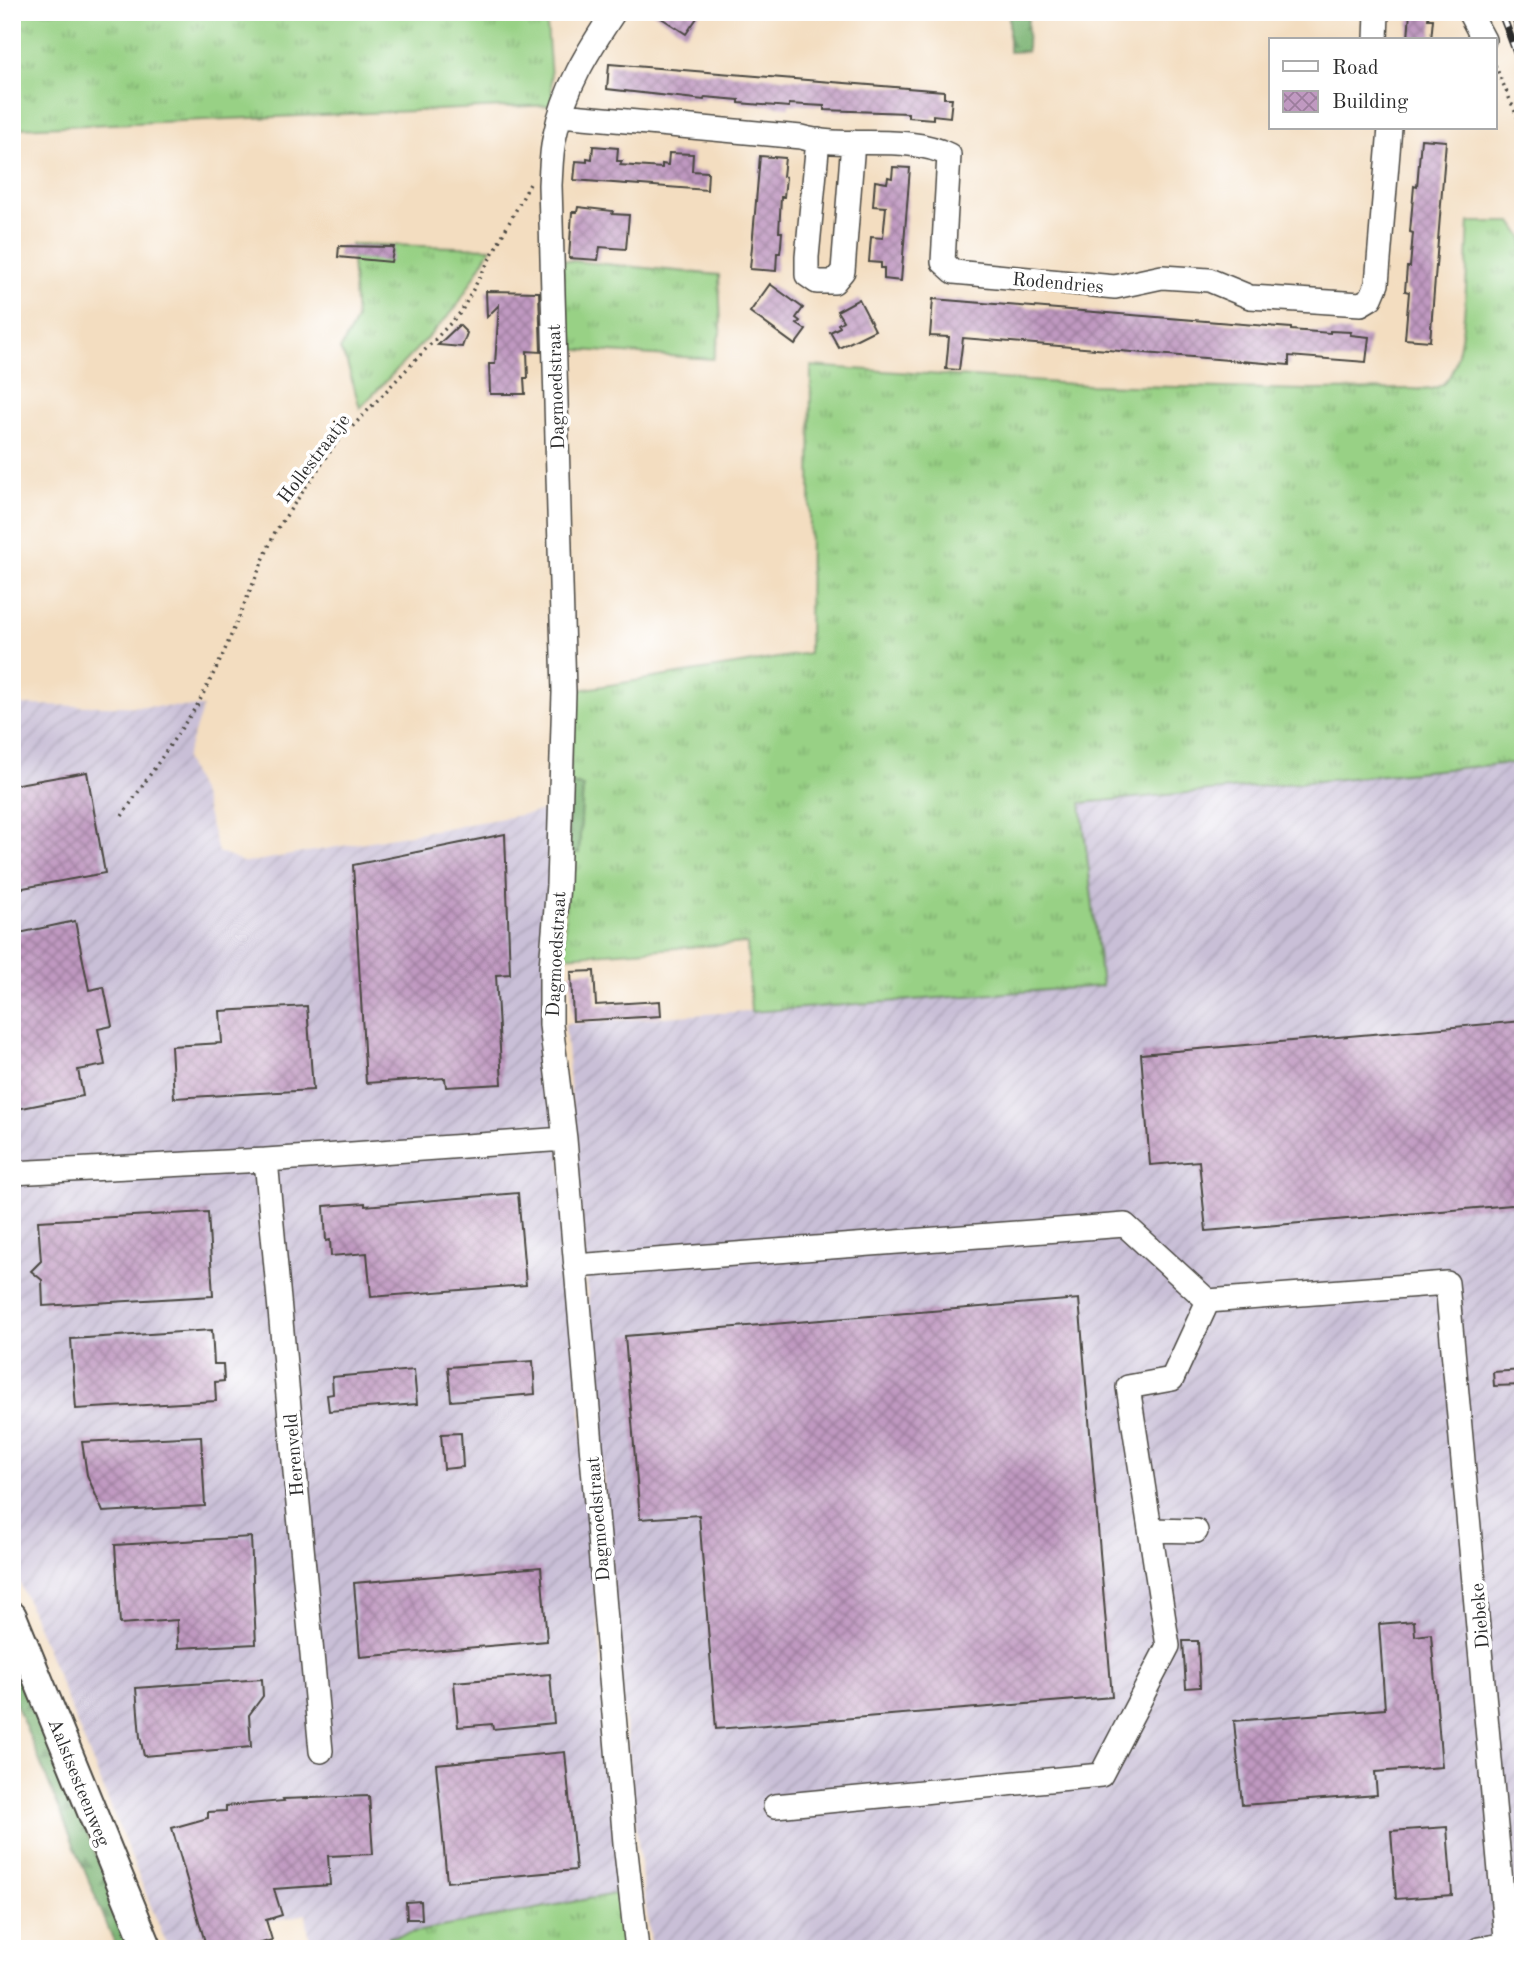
<svg xmlns="http://www.w3.org/2000/svg" width="1535" height="1961" viewBox="0 0 1535 1961" font-family="'Old Standard TT',serif">
<style>
.industrial{fill:url(#industrial-furrows)}
.grass{fill:url(#grass-tufts);stroke:#627e58;stroke-width:2}
.forest{fill:url(#forest-firs);stroke:#526f4e;stroke-width:2}
.building{fill:url(#building-cross-hatch)}
.lines{fill:none;stroke-linecap:round;stroke-linejoin:round}
.minor-casing{stroke:#494641;stroke-width:26}
.major-casing{stroke:#494641;stroke-width:32}
.path{stroke:#494641;stroke-width:3.5;stroke-dasharray:2 5;stroke-linecap:butt}
.minor{stroke:#fff;stroke-width:23}
.major{stroke:#fff;stroke-width:28}
.rail-casing{stroke:#2b2b2b;stroke-width:8}
.rail{stroke:#fff;stroke-width:5;stroke-dasharray:16;stroke-linecap:butt}
.labels{text-anchor:middle;stroke-width:7;stroke-linejoin:round;paint-order:stroke}
.street-label{font-size:19px;fill:#2b2b2b;stroke:#fff}
</style>
<defs>
<pattern id="industrial-furrows" width="10" height="10" patternUnits="userSpaceOnUse" patternTransform="scale(1.75)"><rect width="10" height="10" fill="#c9bfd7"/><path d="M-1 1l2-2M0 10L10 0M9 11l2-2" fill="none" stroke="#ada4b9"/></pattern>
<pattern id="grass-tufts" width="24" height="20" patternUnits="userSpaceOnUse" patternTransform="scale(1.75)"><rect width="24" height="20" fill="#98d185"/><path d="M3 7l-1-3M5 7V3M7 7l1-3M15 17l-1-3M17 17v-4M19 17l1-3" fill="none" stroke="#7caa6d"/></pattern>
<pattern id="forest-firs" width="22" height="20" patternUnits="userSpaceOnUse" patternTransform="scale(1.75)"><rect width="22" height="20" fill="#7ab372"/><path d="M5 1l3.5 6h-7zM16 11l3.5 6h-7z" fill="#64925e"/></pattern>
<pattern id="building-cross-hatch" width="8" height="8" patternUnits="userSpaceOnUse" patternTransform="scale(1.75)"><rect width="8" height="8" fill="#c099c1"/><path d="M0 0l8 8M0 8l8-8" fill="none" stroke="#9c7d9d"/></pattern>
</defs>
<rect width="100%" height="100%" fill="#fff"/>
<filter id="ink" filterUnits="userSpaceOnUse"><feTurbulence type="fractalNoise" baseFrequency=".0143" numOctaves="2"/><feDisplacementMap in="SourceGraphic" scale="14" xChannelSelector="R" yChannelSelector="G"/><feConvolveMatrix kernelMatrix="1 2 1 2 8 2 1 2 1" color-interpolation-filters="sRGB"/></filter>
<filter id="wash" filterUnits="userSpaceOnUse"><feTurbulence type="fractalNoise" baseFrequency=".00686" numOctaves="4" result="noise"/><feDisplacementMap in="SourceGraphic" scale="28" xChannelSelector="R" yChannelSelector="G"/><feGaussianBlur stdDeviation="1.57" result="paint"/><feColorMatrix in="noise" values="0 0 0 0 0 0 0 0 0 0 0 0 0 0 0 0 0 1.4 0 .05"/><feComposite in="paint" operator="in"/></filter>
<g filter="url(#wash)">
<rect width="100%" height="100%" fill="#f3ddc0"/>
<path class="industrial" d="M12,705L203,707L185,759L203,798L218,852L245,863L555,809L545,966L620,1893L328,1949H311L306,1914L166,1943L12,1564Z
M1523,762V1949H652L642,1879L621,1685L565,1024L1102,986L1080,803Z"/>
<path class="grass" d="M12,12H546L553,105L17,128L12,86Z
M1469,222H1512L1523,238V762L1081,803L1102,986L751,1012L747,943L564,956L567,852L578,853L583,786L570,784L572,691L809,653L811,366L1088,385L1309,390L1413,389C1424,390 1434,391 1444,383C1469,360 1466,257 1469,222Z
M351,244L491,248L456,308L360,408L347,363L340,350L356,320Z
M562,260L719,275L721,329L713,359L565,349Z
M620,1893L626,1949H391L389,1937Z"/>
<path class="forest" d="M1009,12H1028L1027,51L1009,52Z
M570,784L583,786L579,853L567,852Z
M12,1648L134,1949H117L12,1694Z"/>
<g id="blocks">
<path class="building" d="M652,12H701L686,34Z
M1410,12H1429L1428,19H1433L1431,40L1408,39Z
M609,64L944,91V98H952L950,117L933,115V119L908,117V113L824,110V106L789,104V107L739,103V100L705,97L704,100L607,89Z
M1421,139L1446,141L1430,341L1405,339L1409,292L1405,291L1407,267H1410L1413,233L1410,232L1414,186L1417,187Z
M593,146L618,148L617,161H622L620,165L662,168V164L668,165L669,153L693,154L692,171L708,172L707,190L574,180L576,161L587,162V158L592,159Z
M760,156L785,158L783,176L786,177L784,197H781L779,232H782L781,245L780,253H777L776,271L750,269Z
M893,167L910,168L901,281L884,279V268H881V263L869,262L871,237L883,238L886,207L873,206L875,181L887,183L888,177L892,178Z
M578,207L613,211L612,214L629,215L626,249L600,247L598,260L569,258L572,212H577Z
M339,246L394,247L391,262L338,257Z
M770,284L803,308L796,318L800,321L797,324L806,330L795,345L750,312Z
M486,291L539,292L541,352L527,351L528,378H524L525,394H490L489,364H495L499,305L487,317Z
M859,299L875,330L839,348L830,332L840,327L838,324L843,321L837,311Z
M933,299L1291,328V330L1330,333V331L1351,332L1350,335L1369,337L1366,362L1289,356V365L963,338L959,370L946,369L949,337L930,336Z
M459,325L467,333L462,347L438,345Z
M87,772L105,873L12,890V785Z
M505,834L510,974L496,975L502,1084L446,1087L445,1078L366,1083L353,865Z
M75,921L89,990L104,987L112,1026L98,1029L105,1065L78,1070L83,1096L12,1110V937L19,935V933Z
M594,971L596,1005L660,1001L661,1016L573,1021L571,972Z
M307,1006L313,1090L174,1098L171,1046L222,1043L220,1011Z
M1523,1021V1204L1206,1231L1199,1161L1150,1165L1141,1054Z
M518,1193L526,1285L371,1297L367,1253L331,1256L330,1240L326,1241L324,1206L365,1203V1206Z
M208,1212L213,1296L43,1306L42,1280L31,1271L41,1261L38,1221Z
M1079,1299L1112,1697L716,1729L699,1515L640,1519L625,1336Z
M212,1330L214,1364H223L224,1381L215,1382L216,1401L76,1409L71,1339Z
M533,1361L535,1394L451,1401L448,1367Z
M414,1370L417,1404L329,1411L327,1395L333,1394L332,1377Z
M1523,1370V1385L1494,1386L1493,1372Z
M461,1433L463,1467L444,1469L441,1434Z
M201,1436L205,1506L103,1512L87,1475L82,1442Z
M251,1537L256,1644L178,1648L177,1620L120,1624L115,1545Z
M541,1567L547,1641L360,1657L354,1583Z
M1414,1621L1415,1636L1431,1634L1442,1767L1375,1772L1377,1795L1242,1805L1234,1721L1385,1709L1379,1624Z
M1183,1641H1198L1200,1687L1186,1688Z
M550,1674L554,1723L493,1729L492,1724L458,1727L454,1682Z
M262,1679L263,1696L249,1715L251,1747L144,1756L140,1737L136,1688Z
M565,1752L576,1870L447,1882L436,1764Z
M369,1796L373,1854L328,1856L330,1885L274,1889L282,1915L266,1920L272,1940L241,1949H207L172,1828L208,1818V1812L226,1811V1806L284,1801L283,1799Z
M1447,1827L1452,1895L1396,1899L1391,1831Z
M421,1901L422,1919H407L406,1902Z"/>
</g>
</g>
<g filter="url(#ink)">
<use href="#blocks" fill-opacity="0" stroke="#494641" stroke-width="2"/>
<g class="lines">
<defs>
<path id="minor" d="M614,12C588,51 564,89 555,135C551,151 551,169 550,185L564,692L558,885L551,967V1025L565,1139L625,1843L637,1949
M1469,12L1484,40
M1376,40L1377,12
M561,115L801,137C846,150 907,133 949,155L943,262L954,272L1115,287L1162,277L1209,280L1250,297L1361,304L1371,298L1377,284L1390,128
M818,140L807,257V275L817,282H834L843,271L853,142
M266,1160L321,1751
M12,1173L266,1160L565,1139
M575,1266L1125,1225L1208,1301
M1150,1530L1196,1531
M775,1806L1101,1775L1168,1646L1128,1387L1172,1379L1208,1301L1447,1283L1507,1949
M1479,1949L1507,1944"/>
<path id="major" d="M12,1616L148,1949"/>
</defs>
<use href="#minor" class="minor-casing"/>
<use href="#major" class="major-casing"/>
<path class="path" d="M1495,65L1523,130
M122,816L198,704L221,659L275,532L334,446L461,312L530,184"/>
<use href="#minor" class="minor"/>
<use href="#major" class="major"/>
<defs>
<path id="rail" d="M1501,12L1523,70
M1513,12L1523,39"/>
</defs>
<use href="#rail" class="rail-casing"/>
<use href="#rail" class="rail"/>
</g>
</g>
<g class="labels">
<g class="street-label">
<text transform="translate(1058 282) rotate(5)" y="7">Rodendries</text>
<text transform="translate(555 387) rotate(-92)" y="7">Dagmoedstraat</text>
<text transform="translate(313 458) rotate(-53)" y="7">Hollestraatje</text>
<text transform="translate(555 954) rotate(-87)" y="7">Dagmoedstraat</text>
<text transform="translate(293 1455) rotate(-95)" y="7">Herenveld</text>
<text transform="translate(597 1519) rotate(-95)" y="7">Dagmoedstraat</text>
<text transform="translate(1479 1616) rotate(-95)" y="7">Diebeke</text>
<text transform="translate(80 1782) rotate(68)" y="7">Aalstsesteenweg</text>
</g>
</g>
<rect width="1535" height="1961" fill="none" stroke="#fff" stroke-width="42"/>
<rect x="1269" y="38" width="228" height="91" fill="#ffffff" stroke="#aaaaaa" stroke-width="2"/>
<rect x="1283" y="61" width="35" height="10" fill="#ffffff" stroke="#aaaaaa" stroke-width="2"/>
<text x="1332" y="74" font-size="21" fill="#2b2b2b">Road</text>
<rect x="1283" y="91" width="35" height="21" fill="url(#building-cross-hatch)" stroke="#aaaaaa" stroke-width="2"/>
<text x="1332" y="108" font-size="21" fill="#2b2b2b">Building</text>
</svg>
